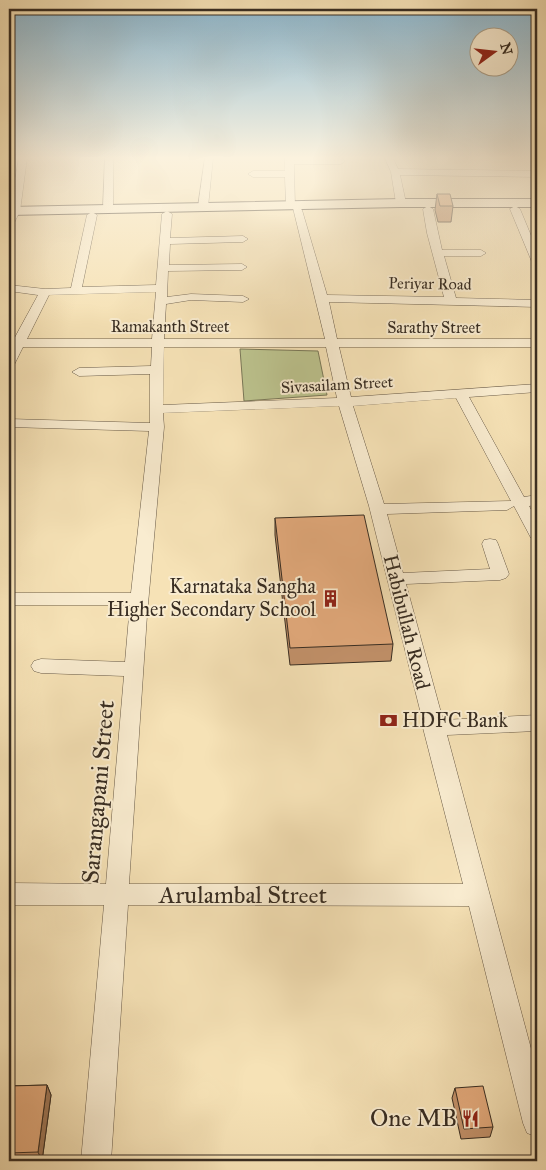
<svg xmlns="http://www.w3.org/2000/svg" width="546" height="1170" viewBox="0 0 546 1170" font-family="'IM FELL Great Primer',serif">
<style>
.green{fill:#bcc38e;stroke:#7a7858}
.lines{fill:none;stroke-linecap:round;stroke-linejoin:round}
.minor-casing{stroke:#685a47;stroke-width:1}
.secondary-casing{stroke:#382d22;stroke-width:2}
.minor{fill:#f9ecd0;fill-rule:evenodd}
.secondary{fill:#f9ecd0;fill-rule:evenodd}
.wall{fill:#c3926b;stroke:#382d22}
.shaded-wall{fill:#9f7757;stroke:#382d22}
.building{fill:#e3aa7c;stroke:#382d22}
.labels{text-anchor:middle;stroke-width:4;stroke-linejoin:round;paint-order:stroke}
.far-street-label{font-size:16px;fill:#382d22;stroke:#f9ecd0}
.poi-label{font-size:20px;fill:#382d22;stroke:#f9ecd0;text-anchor:end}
.street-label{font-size:20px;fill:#382d22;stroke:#f9ecd0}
.near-street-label{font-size:24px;fill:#382d22;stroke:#f9ecd0}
.near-poi-label{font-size:24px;fill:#382d22;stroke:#f9ecd0;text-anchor:end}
</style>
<rect width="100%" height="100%" fill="#f6e2b6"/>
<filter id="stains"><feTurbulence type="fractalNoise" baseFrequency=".004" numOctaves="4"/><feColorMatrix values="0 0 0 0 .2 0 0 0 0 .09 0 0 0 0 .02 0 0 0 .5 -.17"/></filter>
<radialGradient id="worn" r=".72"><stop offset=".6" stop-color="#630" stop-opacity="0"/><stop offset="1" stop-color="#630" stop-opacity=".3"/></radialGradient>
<path class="green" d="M240,349L318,351L327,395L244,401Z"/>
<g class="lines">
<defs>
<path id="minor" d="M19,158H27L20,211L13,225L9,226V214Z
M105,158H113V210L108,213L103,210Z
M205,158H213L208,207L203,210L198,207Z
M285,158H341L345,161L341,164H294L295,208H300L302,210L327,295L444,297L427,233L423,209L428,206L433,209L442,250H481L486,253L481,256H444L456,298L537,300V307L329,302L337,339H537V347H339L351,397L537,384V392L469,397L524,497L537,495V505L529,506L537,520V539L531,538L514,506L507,510L387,514L403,573L490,569L482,544L484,540L490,539L496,540L498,544L509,574L506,578L500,580L406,584L443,720L537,715V731L447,735L537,1071V1137L527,1133L523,1123L469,906L128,905L111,1161H81L104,905H9V883L106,884L124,676L41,673L34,671L31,666L34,661L41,659L125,662L130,605H9V593H131L149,431L9,427V419L150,423V374L79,376L72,372L79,368L151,366L152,347H23L14,365L9,366L11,347H9V339H14L38,295L9,291V285L45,289L71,288L87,215L92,212L97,215L82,287L156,285L162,214L167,211L172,214L170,238L243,236L248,239L243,242L170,244L169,265L242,264L247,267L242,270L168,271L167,297L191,294L243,296L249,299L243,302L191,300L166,304L164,339H325L293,208H288L286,206L285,177H253L248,174L253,171H285ZM156,292L152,339H27L49,295ZM164,347H326L337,398L163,405ZM456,398L511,501L384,504L353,406ZM339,406L369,506L424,726L423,728L463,884H129L147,615L164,427L163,413Z
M385,158H393L398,169L537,171V177L400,175L406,203L401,206L396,203L391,172Z
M515,206L520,209L537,250V265L532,262L510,209Z"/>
<path id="secondary" d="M401,199H537V207H401L9,215V207Z"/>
</defs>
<use href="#minor" class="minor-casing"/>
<use href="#secondary" class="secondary-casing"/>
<use href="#minor" class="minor"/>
<use href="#secondary" class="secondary"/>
</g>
<path class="wall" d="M437,194L453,206L451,222H438L435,210Z
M275,518L393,644L391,661L290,665L275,535Z
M47,1085L51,1095L42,1161H9V1086Z
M455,1088L493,1127L490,1137L461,1139L452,1098Z"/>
<path class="shaded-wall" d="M47,1085L51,1095L42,1161L38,1152Z"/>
<path class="building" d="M437,194H450L453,206H440Z
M364,515L393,644L290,648L275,518Z
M47,1085L38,1152L9,1153V1086Z
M483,1086L493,1127L464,1129L455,1088Z"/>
<linearGradient id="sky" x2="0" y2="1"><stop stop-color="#8ab8d2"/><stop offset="0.49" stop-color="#fbf2de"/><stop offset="1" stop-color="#fbf2de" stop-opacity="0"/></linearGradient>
<rect width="546" height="322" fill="url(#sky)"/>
<defs>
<symbol id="building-bare" viewBox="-9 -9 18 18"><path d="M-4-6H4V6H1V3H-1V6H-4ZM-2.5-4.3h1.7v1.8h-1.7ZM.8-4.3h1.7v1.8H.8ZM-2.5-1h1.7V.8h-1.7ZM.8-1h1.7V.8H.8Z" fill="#8f2418" stroke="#f9ecd0" stroke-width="2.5" paint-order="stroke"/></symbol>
<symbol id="bank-bare" viewBox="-9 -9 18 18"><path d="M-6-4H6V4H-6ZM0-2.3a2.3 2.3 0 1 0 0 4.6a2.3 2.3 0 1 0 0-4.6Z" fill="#8f2418" stroke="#f9ecd0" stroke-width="2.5" paint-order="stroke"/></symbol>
<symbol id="restaurant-bare" viewBox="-9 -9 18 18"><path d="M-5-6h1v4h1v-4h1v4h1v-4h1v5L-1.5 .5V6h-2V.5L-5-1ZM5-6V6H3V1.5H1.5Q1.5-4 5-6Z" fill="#8f2418" stroke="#f9ecd0" stroke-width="2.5" paint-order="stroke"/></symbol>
</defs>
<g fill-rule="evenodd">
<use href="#building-bare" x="318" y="586" width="25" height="25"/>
<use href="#bank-bare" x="376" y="708" width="25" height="25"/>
<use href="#restaurant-bare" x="458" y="1106" width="25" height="25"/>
</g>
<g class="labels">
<g class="far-street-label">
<text transform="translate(430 283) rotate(1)" y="6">Periyar Road</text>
<text x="170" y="332">Ramakanth Street</text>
<text x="434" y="333">Sarathy Street</text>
<text transform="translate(337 384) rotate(-3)" y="6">Sivasailam Street</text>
</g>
<g class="poi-label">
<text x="316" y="593">Karnataka Sangha<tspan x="316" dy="23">Higher Secondary School</tspan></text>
<text x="402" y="727" text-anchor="start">HDFC Bank</text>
</g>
<g class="street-label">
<text transform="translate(407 622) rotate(76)" y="7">Habibullah Road</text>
</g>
<g class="near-street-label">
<text transform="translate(98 792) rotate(-85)" y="8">Sarangapani Street</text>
<text x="243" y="903">Arulambal Street</text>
</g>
<g class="near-poi-label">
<text x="457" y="1126">One MB</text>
</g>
</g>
<rect width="546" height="1170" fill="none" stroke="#f6e2b6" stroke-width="30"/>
<rect x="10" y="10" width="526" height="1150" fill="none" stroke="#382d22" stroke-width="2.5"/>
<rect x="15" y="15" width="516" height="1140" fill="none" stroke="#382d22"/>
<g transform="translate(494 52) rotate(75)"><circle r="24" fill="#f9ecd0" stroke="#aca08a"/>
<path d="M0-4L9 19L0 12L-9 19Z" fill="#8f2418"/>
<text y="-8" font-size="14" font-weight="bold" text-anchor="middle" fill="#382d22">N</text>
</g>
<rect width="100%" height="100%" filter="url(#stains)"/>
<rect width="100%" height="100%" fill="url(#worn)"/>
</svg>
